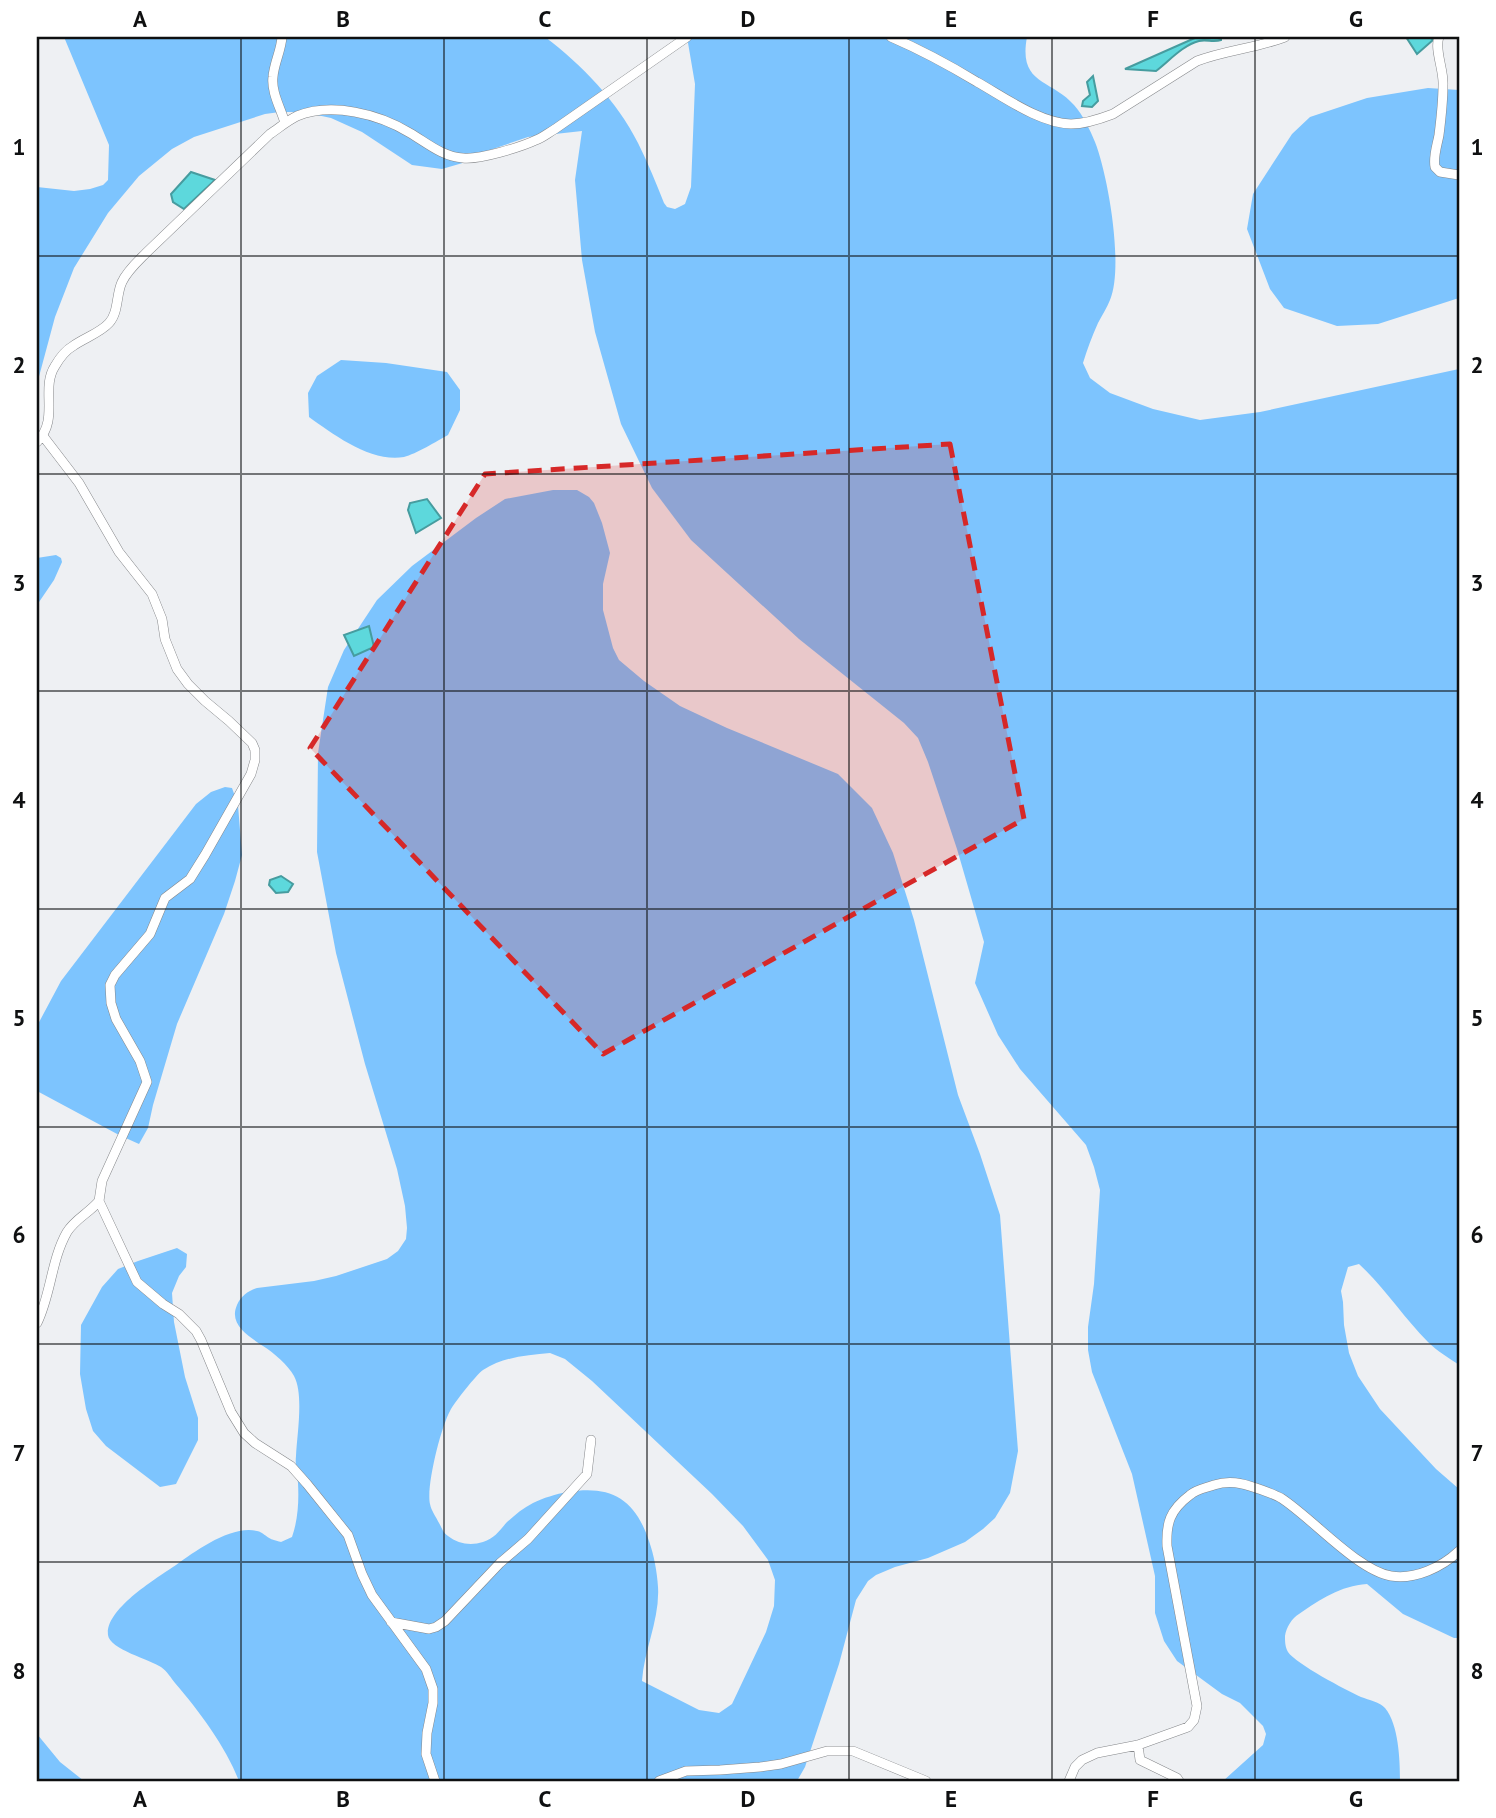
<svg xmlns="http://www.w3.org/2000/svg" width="1496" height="1818" viewBox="0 0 1496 1818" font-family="'PT Sans',sans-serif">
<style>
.forest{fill:#7dc4fe;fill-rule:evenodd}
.water{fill:#5dd8dc;stroke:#469c9f;stroke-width:2}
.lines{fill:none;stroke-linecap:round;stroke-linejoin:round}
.minor-casing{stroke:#85878a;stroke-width:10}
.minor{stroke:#fff;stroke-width:9}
.marked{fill:#d62828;fill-opacity:0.2;stroke:#d62828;stroke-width:5;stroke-dasharray:14 9;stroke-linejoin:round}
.grid{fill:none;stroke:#0f1011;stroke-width:2;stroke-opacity:0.55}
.neatline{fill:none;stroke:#0f1011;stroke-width:2.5}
.grid-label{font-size:23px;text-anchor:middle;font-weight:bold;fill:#0f1011}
</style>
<rect width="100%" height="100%" fill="#eef0f3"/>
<path class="forest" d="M64,37H545C582,65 617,101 638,143C648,163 656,183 664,203L667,207L675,209L685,204L691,187L695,84L687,37H1027C1018,85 1051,79 1074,105C1083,115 1090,130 1095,142C1108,175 1124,267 1110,300C1107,308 1102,315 1098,323C1092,336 1087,350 1083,363L1090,378L1110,393L1153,409L1200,420L1260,412L1459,369V1365C1449,1358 1437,1351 1428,1342C1404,1318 1384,1287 1359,1264L1348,1267L1341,1291L1343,1302L1344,1325L1349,1353L1358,1376L1380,1409L1436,1469L1459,1489V1638H1454L1403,1614L1367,1584C1340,1586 1321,1599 1299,1614C1292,1618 1286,1628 1285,1636C1285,1641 1285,1647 1288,1652C1296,1664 1346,1690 1361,1697C1369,1700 1380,1702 1385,1708C1399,1725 1400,1761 1400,1781H1223L1263,1745L1266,1734L1263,1726L1240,1703L1222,1694L1177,1661L1164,1641L1155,1613V1576L1132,1474L1092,1372L1088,1350V1327L1094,1284L1100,1190L1094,1167L1086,1145L1020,1069L998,1035L975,983L984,942L957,849L928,762L918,738L904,723L799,639L691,540L652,488L621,424L595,332L582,260L575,180L582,131L528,137L490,150L466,162L442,169L412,165L362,132L331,118L303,112H280L265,114L194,137L172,149L139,176L108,213L74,268L55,317L37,384V187L74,191L90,189L103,185L108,180L109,145Z
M1428,88L1459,90V298L1378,324L1337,326L1284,308L1270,289L1247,229L1253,194L1292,134L1310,117L1367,98Z
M341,360L386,363L447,372L460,390V410L448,435C437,441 416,454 404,457C372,463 334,435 309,417L308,393L317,376Z
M553,490H577L589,497L594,503L602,523L610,553L603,584V610L613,648L619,660L644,681L680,706L727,728L838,774L872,808L893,853L914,920L958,1095L980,1154L1000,1215L1018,1451L1010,1493L995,1518L983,1529L965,1542L928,1558L895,1567L876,1575L868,1581L856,1600L839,1664L805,1767L797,1781H239C226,1747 199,1711 175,1683C171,1678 167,1671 161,1667C151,1660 109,1649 108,1635C105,1609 157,1578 176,1565C196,1551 231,1525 257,1531C263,1532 266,1537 271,1539C271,1539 280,1542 281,1542L292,1537C298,1520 299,1501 298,1483C297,1474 295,1465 296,1456C297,1435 304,1394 294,1376C288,1365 274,1353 263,1346C250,1337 228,1325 237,1305C241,1296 248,1291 257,1288L314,1281L336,1276L387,1259L398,1251L406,1239L407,1228L405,1206L397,1169L365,1064L336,953L317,852L318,753L328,687L344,650L377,600L412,566L476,518L505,499ZM550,1353L565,1359L592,1381L712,1494L743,1526L768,1560L775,1580L774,1606L766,1632L732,1704L719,1713L699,1710L642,1681C644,1650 660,1619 658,1587C657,1572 654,1555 649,1541C635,1499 611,1485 568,1492C556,1494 543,1498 533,1503C523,1508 515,1515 507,1522C499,1531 495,1538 483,1542C471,1546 458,1544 448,1536C443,1533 442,1528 439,1523C436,1517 431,1510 430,1504C426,1486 441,1427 450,1411C454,1403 477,1374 483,1370C503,1357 527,1355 550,1353Z
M56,555L61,558L62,562L54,580L37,605V558Z
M225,787L232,788L238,805L242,855L235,881L224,914L177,1024L153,1105L148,1128L139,1144L119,1135L37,1091V1026L61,981L196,804L211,792Z
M177,1248L187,1254L186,1267L179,1276L172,1293L174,1322L185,1377L198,1418V1440L176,1484L160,1487L106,1446L93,1431L86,1409L80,1374L81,1325L102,1287L118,1269L138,1261Z
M37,1734L60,1762L84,1781H37Z"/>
<path class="water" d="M1197,37H1221V40C1213,43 1207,39 1199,41C1183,45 1169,61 1156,71L1125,69Z
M1406,37H1430L1433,40L1417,54Z
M1093,76L1098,101L1092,107L1082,106L1083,101L1090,95L1087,82Z
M191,172L215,180L184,209L173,202L171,194Z
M427,499L441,518L416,533L408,510L410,503Z
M369,626L374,647L354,656L344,635Z
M281,876L293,884L288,892L276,893L269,885L270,880Z"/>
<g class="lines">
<defs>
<path id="minor" d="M282,37C281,51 274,63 273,77C271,92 281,109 285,123
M891,37C921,50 949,65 977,82C1004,97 1039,123 1071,124C1085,124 1100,119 1113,114L1197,61C1226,50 1257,48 1285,37
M1439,37C1434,49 1444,70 1443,85C1443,102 1441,119 1439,135C1437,146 1433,156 1435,167L1440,172L1459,175
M43,436L79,483L119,552L152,594L162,619L165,639L177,669L188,684L205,701L229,721L252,743L255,750V760L251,774L205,855L190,879L165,898L150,934L115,975L110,985L111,1003L116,1019L140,1061L147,1082L102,1181L99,1201L137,1282L163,1304L179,1314L196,1331L201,1340L231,1412L244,1433L255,1443L291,1466L307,1484L348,1535L362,1574L372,1595L426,1669L433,1689V1703L427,1733L426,1754L435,1781
M37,442C60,419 40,389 55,366C59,359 66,350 73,346C84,338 100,333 109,323C119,312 116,294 122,282C127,271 137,262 146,253L270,134C279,128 287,121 297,116C332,102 379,114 410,133C427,143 443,157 463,158C479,160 521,147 536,140C542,138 548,133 555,129L687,37
M37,1323C51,1295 51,1260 67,1232C75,1219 89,1213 99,1201
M391,1622L429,1629L436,1627L445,1621L500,1563L528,1539L587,1474L591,1440
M1138,1745L1140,1760L1177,1778L1179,1781
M659,1781L686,1771L720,1770L760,1767L781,1764L827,1751H853L926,1781
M1069,1781L1075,1767L1082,1760L1097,1753L1138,1745L1188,1727L1194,1720L1197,1706L1167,1546C1166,1523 1170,1510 1190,1495C1197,1489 1206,1488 1214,1485C1229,1480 1242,1483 1256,1488C1265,1491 1274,1494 1281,1498C1312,1518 1357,1570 1391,1576C1415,1580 1442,1567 1459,1551"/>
</defs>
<use href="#minor" class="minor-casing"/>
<use href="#minor" class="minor"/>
</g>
<path class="marked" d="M950,444L1024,819L603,1054L310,748L485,474Z"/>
<path class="grid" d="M241,37V1781M444,37V1781M647,37V1781M849,37V1781M1052,37V1781M1255,37V1781M37,256H1459M37,474H1459M37,691H1459M37,909H1459M37,1127H1459M37,1344H1459M37,1562H1459"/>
<rect width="1496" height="1818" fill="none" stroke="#ffffff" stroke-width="77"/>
<rect x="38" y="38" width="1420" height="1742" class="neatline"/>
<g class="grid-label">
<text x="140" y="27">A</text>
<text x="343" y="27">B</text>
<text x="545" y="27">C</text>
<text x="748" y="27">D</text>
<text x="951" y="27">E</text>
<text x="1153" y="27">F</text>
<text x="1356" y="27">G</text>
<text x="19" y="155">1</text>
<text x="1477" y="155">1</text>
<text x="19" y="373">2</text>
<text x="1477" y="373">2</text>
<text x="19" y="591">3</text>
<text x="1477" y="591">3</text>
<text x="19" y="808">4</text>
<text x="1477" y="808">4</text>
<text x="19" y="1026">5</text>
<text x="1477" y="1026">5</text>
<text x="19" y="1243">6</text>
<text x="1477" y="1243">6</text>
<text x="19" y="1461">7</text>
<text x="1477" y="1461">7</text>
<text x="19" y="1679">8</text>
<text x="1477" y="1679">8</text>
<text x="140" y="1807">A</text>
<text x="343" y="1807">B</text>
<text x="545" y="1807">C</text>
<text x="748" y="1807">D</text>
<text x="951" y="1807">E</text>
<text x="1153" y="1807">F</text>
<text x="1356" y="1807">G</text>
</g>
</svg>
